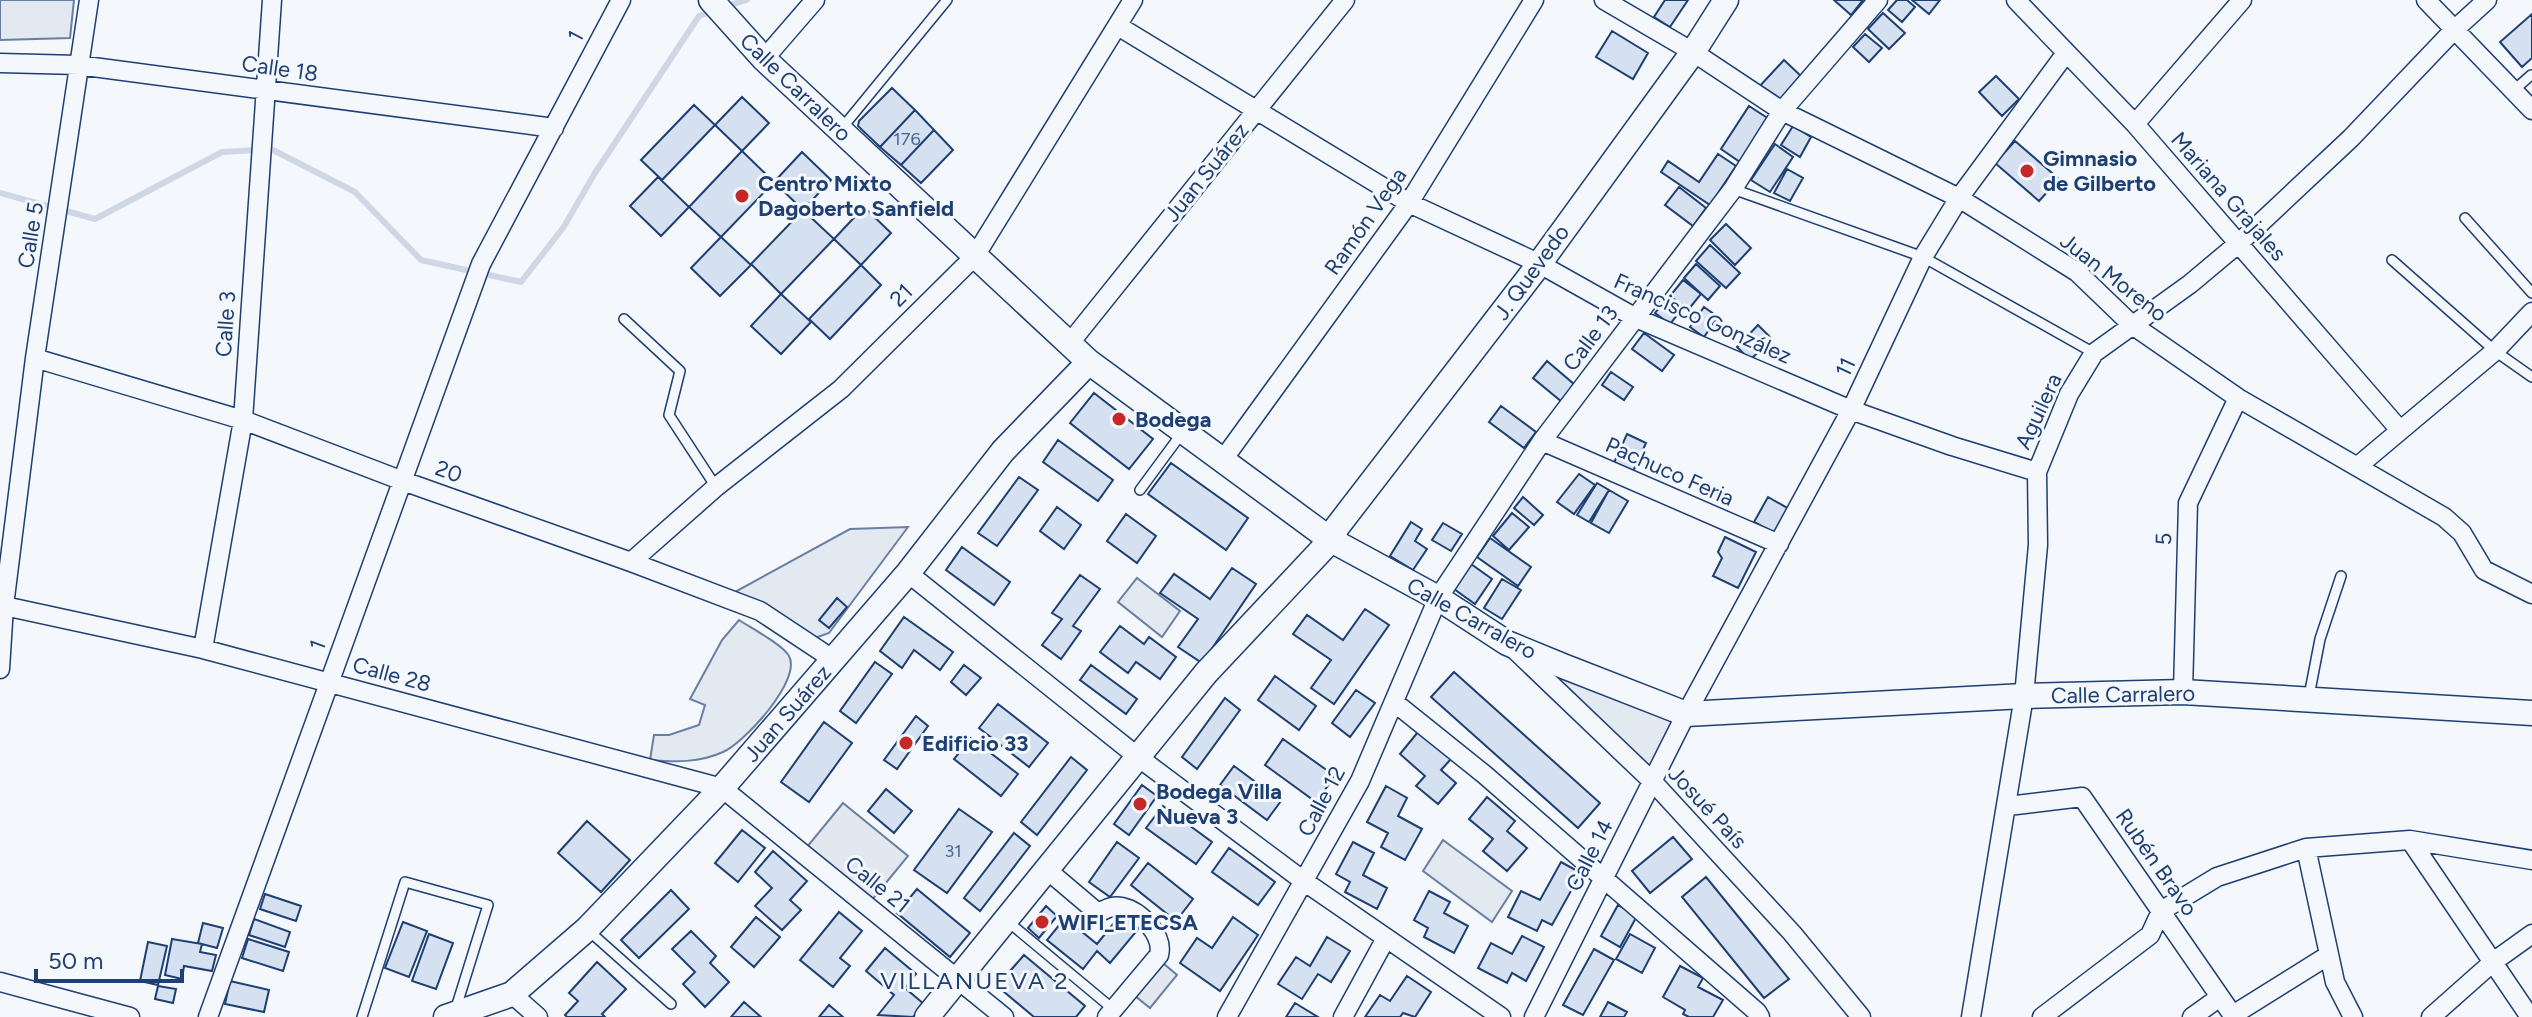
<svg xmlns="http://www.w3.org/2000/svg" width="2532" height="1017" viewBox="0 0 2532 1017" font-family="Figtree,sans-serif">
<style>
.green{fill:#e3e9f0;stroke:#687fa3;stroke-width:2}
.parking{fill:#e3e8f0;stroke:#687fa3;stroke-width:2}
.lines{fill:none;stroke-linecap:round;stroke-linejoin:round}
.stream{stroke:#cfd7e4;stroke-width:6}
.building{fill:#d5e0f0;stroke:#1d3f73;stroke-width:2}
.lane-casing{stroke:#1d3f73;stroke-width:12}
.street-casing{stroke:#1d3f73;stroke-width:21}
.secondary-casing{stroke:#1d3f73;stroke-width:27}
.lane{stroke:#f4f7fb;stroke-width:9}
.street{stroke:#f4f7fb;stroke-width:18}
.secondary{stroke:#f4f7fb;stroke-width:24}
.poi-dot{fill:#c62828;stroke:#f4f7fb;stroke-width:3}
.labels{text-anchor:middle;stroke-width:6;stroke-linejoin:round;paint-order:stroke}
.number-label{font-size:18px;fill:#4b6792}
.street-label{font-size:22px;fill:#1d3f73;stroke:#f4f7fb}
.poi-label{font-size:22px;font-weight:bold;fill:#1d3f73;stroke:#f4f7fb;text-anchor:start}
.neighbourhood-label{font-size:24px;letter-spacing:2px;fill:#1d3f73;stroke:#f4f7fb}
</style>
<rect width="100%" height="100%" fill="#f4f7fb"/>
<path class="green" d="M0,0H74L70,38L0,40Z
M908,527L829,633L818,637L810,636L733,593L850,529Z
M1137,578L1180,611L1162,637L1118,602Z
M739,620C751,628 782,644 789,656C802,680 745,742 723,752C699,763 675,762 650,760L654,735H669L699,725L705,705L690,699L722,640Z
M1507,643L1686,714L1653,782Z
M1443,840L1512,891L1492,922L1423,871Z"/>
<path class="parking" d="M843,803L908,856L867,906L802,853Z
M1157,958L1177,975L1150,1008L1129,991Z"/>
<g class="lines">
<path class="stream" d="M727,6L747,0
M0,193L95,219L222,152L271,149L355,192L421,260L521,282L563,228L595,173L699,16L713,11"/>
</g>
<path class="building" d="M1665,0H1688L1670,27L1654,17Z
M1834,0H1863L1851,15Z
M1897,0H1907L1915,7L1902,22L1888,10Z
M1912,0H1940L1929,14Z
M1883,13L1905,33L1889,49L1868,29Z
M2532,14V58L2522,67L2500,42Z
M1612,31L1648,53L1633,79L1596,57Z
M1865,34L1882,48L1869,62L1853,47Z
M1784,60L1802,77L1776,105L1758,88Z
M1996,76L2019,99L2002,116L1979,92Z
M892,88L915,110L880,147L858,126L859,121Z
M742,97L769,123L742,151L715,125Z
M694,105L715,125L662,180L641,160Z
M1749,106L1769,119L1740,162L1721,149Z
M915,110L934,130L901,165L880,147Z
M1793,126L1811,137L1800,157L1781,145Z
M934,130L953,150L921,183L901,165Z
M2015,141L2059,179L2039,201L1995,163Z
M1775,144L1793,157L1770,192L1751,180Z
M742,151L774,182L721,237L689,207Z
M802,152L831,180L803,210L774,182Z
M1718,154L1736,166L1710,205L1661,172L1668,161L1699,182Z
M1787,169L1803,178L1790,201L1774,193Z
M658,177L689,207L661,236L630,206Z
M1679,187L1706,208L1693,226L1665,205Z
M864,207L891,233L861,265L834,239Z
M803,210L834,239L781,294L751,264Z
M1726,224L1751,248L1735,265L1710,240Z
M721,237L751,265L720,296L691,268Z
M1710,245L1740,273L1726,288L1696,261Z
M1696,264L1720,286L1708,300L1684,278Z
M861,265L881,285L830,339L809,319Z
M1683,280L1701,294L1688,310L1670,296Z
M781,294L811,322L781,354L751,326Z
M1666,299L1681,310L1670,324L1655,313Z
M1704,307L1718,317L1704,337L1690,327Z
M1758,325L1772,339L1750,360L1737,347Z
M1644,333L1674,355L1662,371L1632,349Z
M1547,361L1575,385L1562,402L1533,378Z
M1611,372L1633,387L1624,400L1602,385Z
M1094,393L1153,439L1129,469L1070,423Z
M1501,406L1536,432L1524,448L1489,422Z
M1627,434L1646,443L1631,476L1612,467Z
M1058,440L1113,480L1098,501L1043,462Z
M1171,463L1248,518L1226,550L1148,494Z
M1579,474L1595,485L1574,514L1557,502Z
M1019,477L1038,490L997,546L978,533Z
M1597,483L1609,490L1589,522L1577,515Z
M1609,490L1628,501L1609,533L1591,523Z
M1523,497L1543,515L1534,525L1514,508Z
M1768,497L1791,510L1778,535L1754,522Z
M1057,507L1081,525L1064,549L1040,531Z
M1512,513L1529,527L1509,550L1493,536Z
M1126,514L1156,536L1137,563L1107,541Z
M1411,522L1422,529L1415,541L1427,549L1413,570L1390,556Z
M1443,523L1462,534L1451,551L1432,540Z
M1725,537L1756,552L1738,588L1713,576L1722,558L1718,552Z
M1490,538L1531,567L1518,586L1477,557Z
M962,547L1010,582L994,605L946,570Z
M1471,564L1492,579L1475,604L1454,589Z
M1232,568L1256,584L1202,663L1178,647L1198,619L1160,593L1174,574L1210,599Z
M1080,575L1100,589L1073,626L1081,631L1061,659L1042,645L1062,619L1052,613Z
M1502,579L1521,590L1502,619L1484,608Z
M837,598L847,607L829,628L819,620Z
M1365,609L1389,625L1334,704L1311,688L1331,660L1293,634L1307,615L1343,640Z
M904,617L953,652L940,670L914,650L902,668L880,651Z
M1120,626L1144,644L1149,637L1176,657L1160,679L1136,662L1128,673L1100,652Z
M875,662L892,674L856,723L840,711Z
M964,665L981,678L966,695L951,682Z
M1091,665L1137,699L1126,714L1080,680Z
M1454,672L1600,803L1578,828L1431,697Z
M1275,676L1316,706L1299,730L1258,700Z
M1356,690L1375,703L1350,737L1332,723Z
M1225,698L1240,710L1197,769L1182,757Z
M998,704L1048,743L1029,767L979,728Z
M916,716L928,726L897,769L884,760Z
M824,722L852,743L809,802L781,782Z
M1418,732L1451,759L1441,770L1456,783L1438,804L1416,786L1425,776L1400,754Z
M971,738L1018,774L1001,796L954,759Z
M1283,739L1335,776L1316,802L1265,765Z
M1071,757L1087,770L1037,835L1021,822Z
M1234,766L1281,801L1267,820L1220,785Z
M1142,785L1157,796L1129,835L1114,824Z
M1386,786L1407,798L1398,816L1422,829L1405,860L1381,847L1388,833L1367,822Z
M886,789L912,811L894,833L868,811Z
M1487,797L1515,821L1507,831L1527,848L1507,871L1483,851L1493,839L1469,819Z
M1163,806L1212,842L1196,864L1146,828Z
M959,809L992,832L947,893L914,870Z
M587,821L630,860L601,892L558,853Z
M742,830L765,848L738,882L715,863Z
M1014,833L1030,846L980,911L964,898Z
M1673,837L1692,859L1650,893L1632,871Z
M1117,842L1139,858L1110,897L1089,882Z
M1353,842L1374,853L1363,875L1387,888L1377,909L1345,892L1350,882L1336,874Z
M1229,848L1275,882L1258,905L1212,872Z
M773,851L807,881L790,900L801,910L782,930L755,906L772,888L755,872Z
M1561,862L1581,873L1552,925L1542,920L1537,931L1508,917L1521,891L1540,900Z
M1148,863L1193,899L1176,921L1131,885Z
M1706,877L1789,979L1764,998L1682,897Z
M917,889L970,933L950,957L897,913Z
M671,890L689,909L639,958L621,940Z
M1429,891L1450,902L1444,913L1468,926L1454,953L1424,937L1428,928L1414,920Z
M265,894L301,906L296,921L260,909Z
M1618,905L1637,916L1620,947L1601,936Z
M1046,906L1057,916L1039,938L1028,928Z
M839,912L862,931L840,958L850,966L833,987L800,960Z
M1122,913L1140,927L1110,963L1097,951L1083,969L1047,940L1065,918L1097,944Z
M756,917L780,937L754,967L731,947Z
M1233,917L1258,935L1220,991L1180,963L1197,938L1212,948Z
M254,919L290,932L285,947L249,935Z
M403,922L427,931L409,977L385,968Z
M203,923L223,928L217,948L198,943Z
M691,931L716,956L710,963L729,982L705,1007L683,984L695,972L672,949Z
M429,934L453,943L436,989L412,981Z
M1630,934L1655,948L1642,973L1616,959Z
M1522,936L1544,947L1526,981L1512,973L1507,983L1478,968L1491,943L1512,954Z
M1327,937L1350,951L1331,982L1318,974L1302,999L1278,984L1296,957L1310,966Z
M172,939L202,944L200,952L216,955L212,971L184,966L182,979L165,975Z
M248,939L289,952L283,971L242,958Z
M148,942L167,946L158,985L140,981Z
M885,948L916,974L905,988L924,1004L913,1017L878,1015L894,995L866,971Z
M1594,949L1614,960L1583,1015L1563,1005Z
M1024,955L1085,1006L1076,1017H1034L997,986Z
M597,962L626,989L602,1014L605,1017H567L565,1015L578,1001L569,993Z
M1680,966L1703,978L1698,987L1723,1000L1713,1017H1689L1683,1014L1685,1010L1663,997Z
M1407,976L1431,992L1415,1017L1403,1013L1400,1017H1365L1380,995L1390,1001Z
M230,981L269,990L264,1012L225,1004Z
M158,986L176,989L173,1003L155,999Z
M744,1002L761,1017H731Z
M1608,1002L1627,1012L1624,1017H1600Z
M1295,1003L1318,1017H1286Z
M829,1005L843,1017H819Z"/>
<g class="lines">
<defs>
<path id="lane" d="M2513,91L2531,75
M842,128L947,0
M1733,189L1923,257L2094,353
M2465,218L2532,293
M2392,260L2495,351L2532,377
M624,319L680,371L669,415L716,487
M1140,490L1182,433
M2309,696L2320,639L2341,576
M1006,920L1113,1009
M589,931L671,1004
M362,1017L405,882L488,905L455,1011"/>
<path id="street" d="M1604,0L1693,52L1782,111L1959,198L2077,272L2131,324L2238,398L2444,517L2462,533L2484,570L2532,594
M2016,0L2135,124L2399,429
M2426,0L2532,110
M1118,26L1409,203L1538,263L1636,318L1851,410L1952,446L2037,472
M764,59L815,0
M0,63L78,65L554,128
M2135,124L2242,0
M1069,344L1345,0
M35,358L243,420L403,481L631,562L760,611L834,660
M1542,441L1779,544
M1222,461L1409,203L1534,0
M2358,466L2495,351L2532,312
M631,562L716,487L841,389L975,256L1133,0
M908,573L1138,757L1305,882L1501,1017
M0,605L203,649L722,788L1004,1017
M203,649L243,420L272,0
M1515,650L1653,782L1792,933L1861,1017
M0,669L4,606L35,358L89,0
M2183,692L2188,503L2238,398
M1394,702L1485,775L1757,1012L1760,1017
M2008,806L2082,797L2234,1017
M2410,840L2530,1017
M2306,848L2335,982L2353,1017
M1046,869L1098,913C1106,909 1112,905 1122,907C1141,911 1164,936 1159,955L1107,1017
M0,982L130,1017
M512,994L538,1017
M2233,1015L2329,955
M208,1017L481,264L621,0
M1227,1017L1360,781L1438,598L1542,441L1733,189L1782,111L1878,0
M1343,1017L1386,938
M1534,1017L1686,714L1851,410L1923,257L1959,198L2066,53
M1971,1017L2024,696L2038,545L2037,472L2069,394L2094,353L2190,284L2239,243L2351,138L2453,31L2487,0
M2042,1017L2150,935L2161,911L2217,877L2306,848L2410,840L2532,860
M2192,1017L2220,997
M2431,1017L2493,962L2532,934"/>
<path id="secondary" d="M711,0L764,59L1089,362L1331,540L1438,598L1507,643L1563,666L1686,714L2024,696L2183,692L2532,713
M446,1017L512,994L587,929L722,788L908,573L1003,451L1089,362
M927,1017L1206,673L1331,540L1337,527L1534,271L1693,52L1726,0"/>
</defs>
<use href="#lane" class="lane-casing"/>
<use href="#street" class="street-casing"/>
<use href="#secondary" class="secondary-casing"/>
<use href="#lane" class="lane"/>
<use href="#street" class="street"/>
<use href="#secondary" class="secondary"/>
</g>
<g class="poi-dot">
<circle cx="2027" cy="171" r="8"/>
<circle cx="742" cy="196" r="8"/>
<circle cx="1119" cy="419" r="8"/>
<circle cx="906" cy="743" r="8"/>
<circle cx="1140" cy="804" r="8"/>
<circle cx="1042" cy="922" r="8"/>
</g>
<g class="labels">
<g class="number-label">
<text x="907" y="145">176</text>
<text x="953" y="857">31</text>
</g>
<g class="street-label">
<text transform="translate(575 36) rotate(-62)" y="8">1</text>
<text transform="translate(280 68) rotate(8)" y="8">Calle 18</text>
<text transform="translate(796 87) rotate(44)" y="8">Calle Carralero</text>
<text transform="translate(1206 172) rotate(-51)" y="8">Juan Suárez</text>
<text transform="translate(2229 196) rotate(49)" y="8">Mariana Grajales</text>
<text transform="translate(1365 221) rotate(-55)" y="8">Ramón Vega</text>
<text transform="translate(30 235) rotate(-81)" y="8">Calle 5</text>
<text transform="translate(1531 272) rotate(-54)" y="8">J. Quevedo</text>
<text transform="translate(2114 277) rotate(38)" y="8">Juan Moreno</text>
<text transform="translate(901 295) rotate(-45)" y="8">21</text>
<text transform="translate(1703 318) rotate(24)" y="8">Francisco González</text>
<text transform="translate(225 324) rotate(-86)" y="8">Calle 3</text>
<text transform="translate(1590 338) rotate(-53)" y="8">Calle 13</text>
<text transform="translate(1845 367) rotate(-65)" y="8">11</text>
<text transform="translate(2038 411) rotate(-65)" y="8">Aguilera</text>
<text transform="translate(449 471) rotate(20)" y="8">20</text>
<text transform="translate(1670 471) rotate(24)" y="8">Pachuco Feria</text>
<text transform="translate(2163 539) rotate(-89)" y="8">5</text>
<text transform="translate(1472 618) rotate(29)" y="8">Calle Carralero</text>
<text transform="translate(317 645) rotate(-70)" y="8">1</text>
<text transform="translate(392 674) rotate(15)" y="8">Calle 28</text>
<text transform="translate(2123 694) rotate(-1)" y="8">Calle Carralero</text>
<text transform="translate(787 713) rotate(-49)" y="8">Juan Suárez</text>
<text transform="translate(1321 801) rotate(-62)" y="8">Calle 12</text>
<text transform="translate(1708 807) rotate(47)" y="8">Josué País</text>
<text transform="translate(1589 855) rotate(-63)" y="8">Calle 14</text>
<text transform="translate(2157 862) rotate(55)" y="8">Rubén Bravo</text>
<text transform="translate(878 884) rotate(39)" y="8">Calle 21</text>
</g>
<g class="poi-label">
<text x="2043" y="166">Gimnasio<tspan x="2043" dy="25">de Gilberto</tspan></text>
<text x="758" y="191">Centro Mixto<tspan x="758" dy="25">Dagoberto Sanfield</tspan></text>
<text x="1135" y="427">Bodega</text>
<text x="922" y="751">Edificio 33</text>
<text x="1156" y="799">Bodega Villa<tspan x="1156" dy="25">Nueva 3</tspan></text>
<text x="1058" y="930">WIFI_ETECSA</text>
</g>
<g class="neighbourhood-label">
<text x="975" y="989">VILLANUEVA 2</text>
</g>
</g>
<path d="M36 969v12h146v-12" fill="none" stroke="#1d3f73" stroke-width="4"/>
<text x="48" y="969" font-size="24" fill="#1d3f73" stroke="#f4f7fb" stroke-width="6" paint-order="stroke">50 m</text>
</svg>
